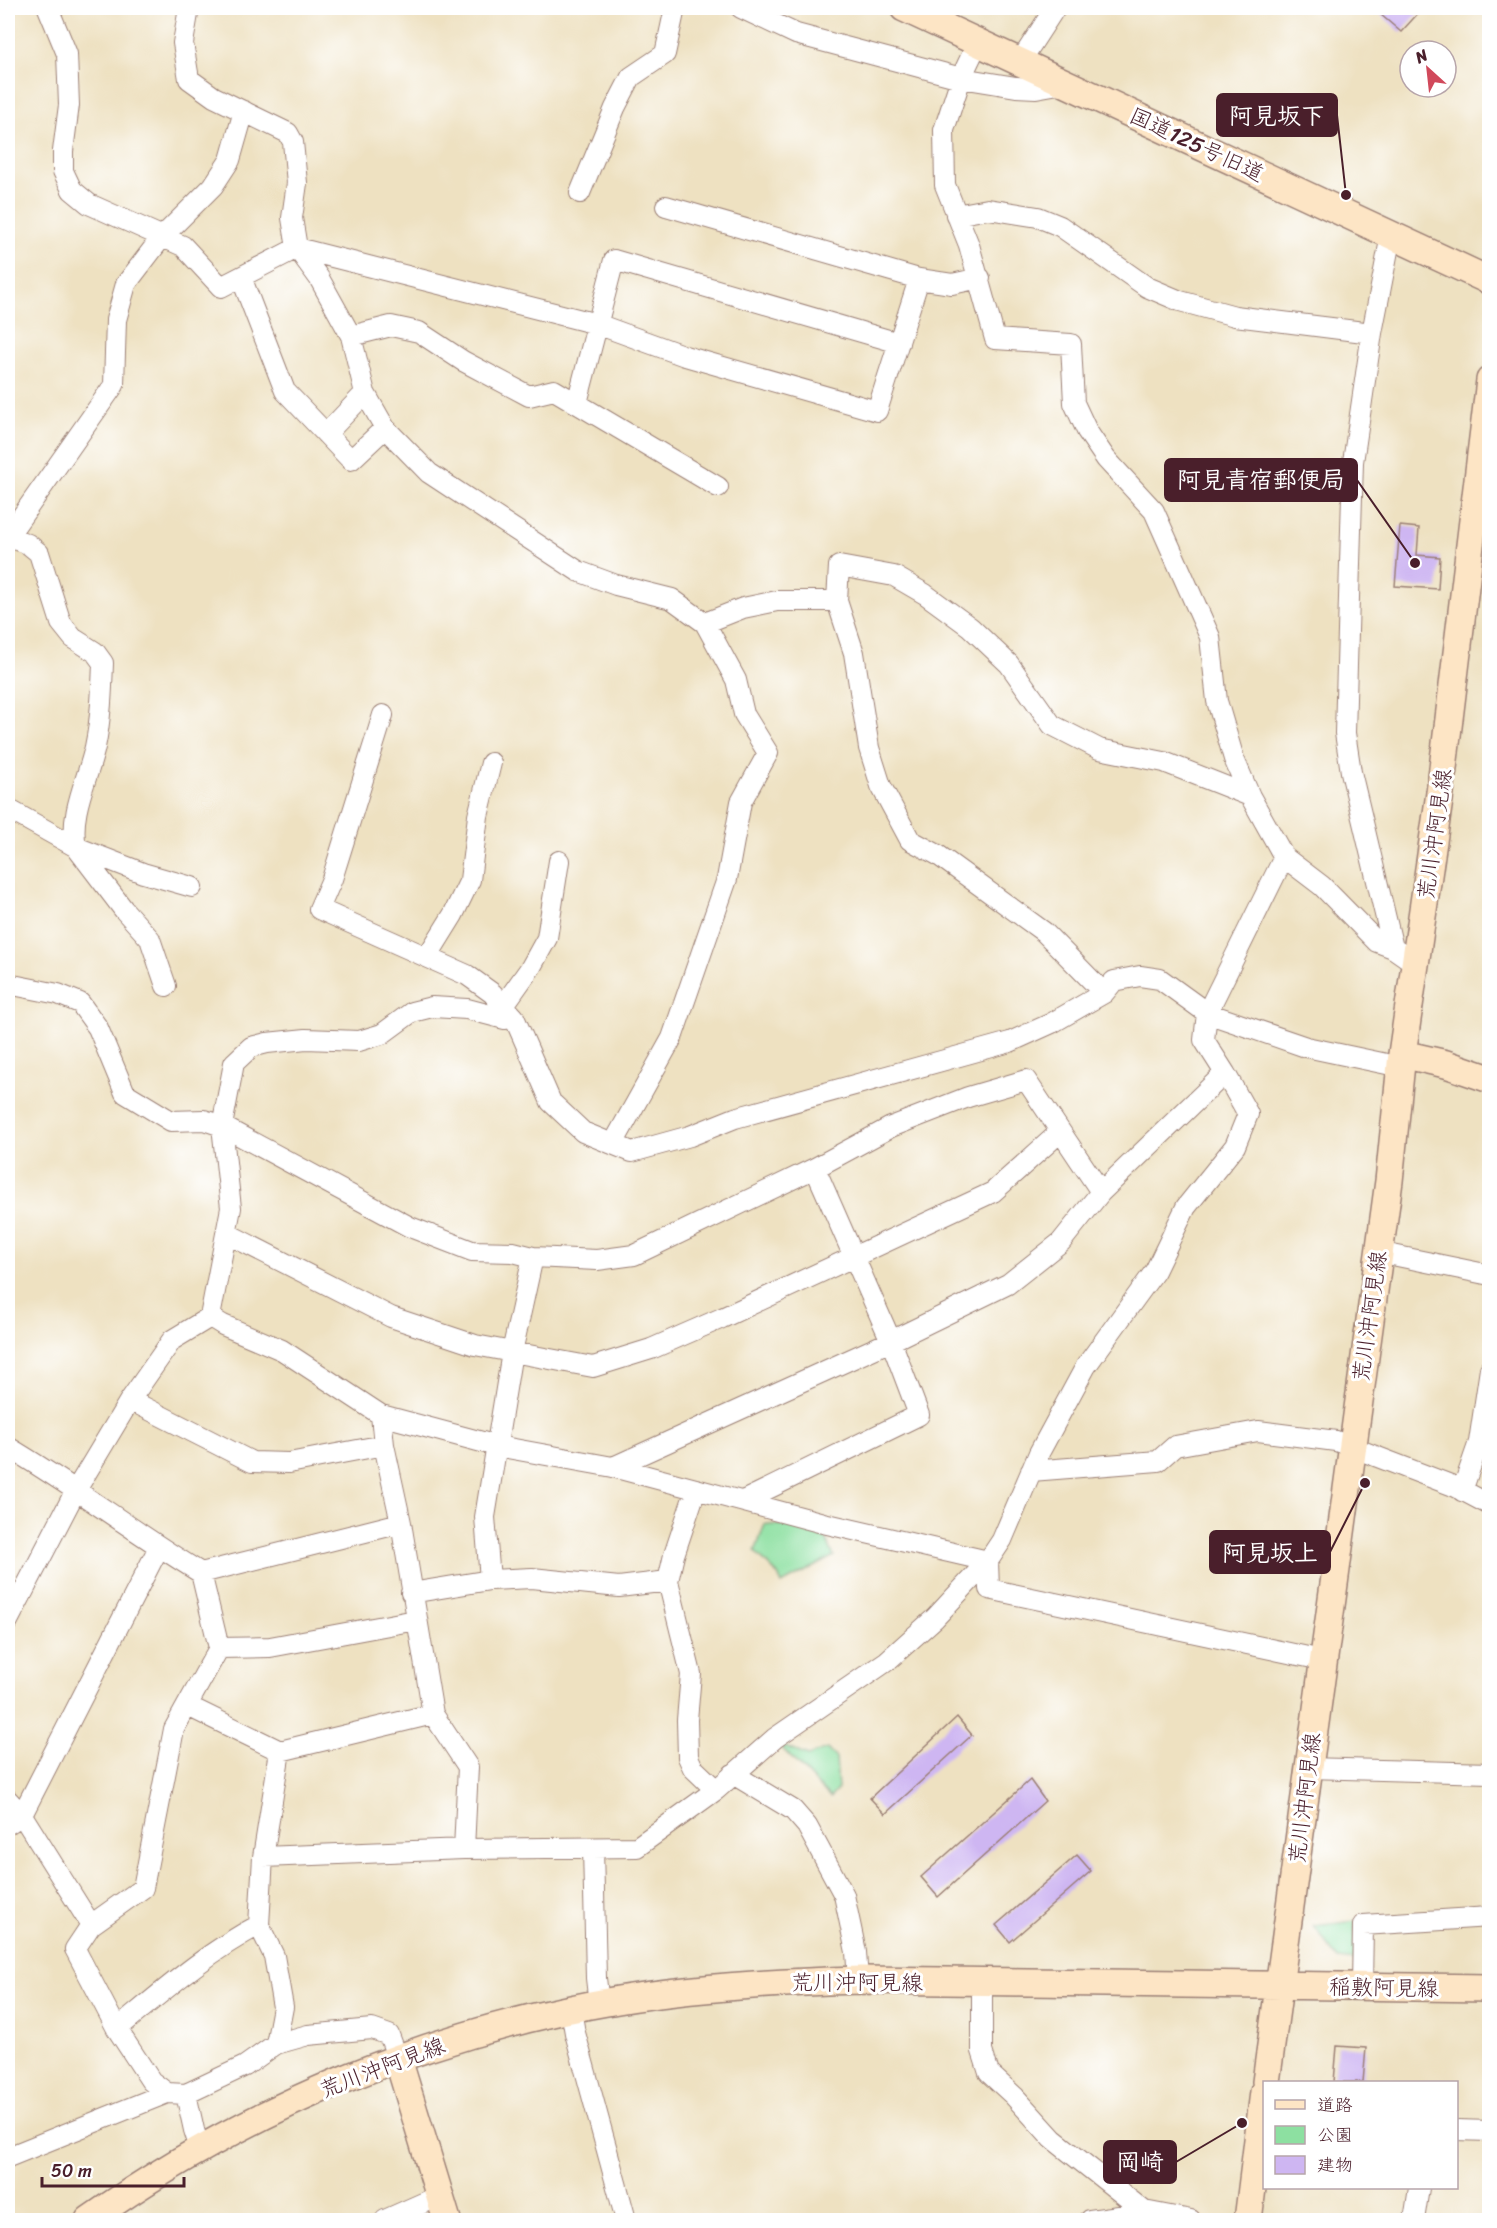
<svg xmlns="http://www.w3.org/2000/svg" width="1497" height="2228" viewBox="0 0 1497 2228" font-family="Sriracha,'Klee One',sans-serif">
<style>
.green{fill:#8de0a1;stroke:#6c8066;stroke-width:1.5}
.building{fill:#ceb6f2}
.lines{fill:none;stroke-linecap:round;stroke-linejoin:round}
.street-casing{stroke:#9c8076;stroke-width:22}
.secondary-casing{stroke:#9c8076;stroke-width:30}
.street{stroke:#fff;stroke-width:20}
.secondary{stroke:#fde5c5;stroke-width:27}
.labels{text-anchor:middle;stroke-width:6;stroke-linejoin:round;paint-order:stroke}
.street-label{font-size:22px;fill:#4a1f2b;stroke:#fff}
.leader{fill:none;stroke:#4a1f2b;stroke-width:2}
.callout-dot{fill:#4a1f2b;stroke:#fff;stroke-width:2}
.callout{fill:#4a1f2b;stroke:#4a1f2b;stroke-width:2}
.callout-label{font-size:24px;text-anchor:middle;font-weight:bold;fill:#fff}
</style>
<rect width="100%" height="100%" fill="#fff"/>
<filter id="ink" filterUnits="userSpaceOnUse"><feTurbulence type="fractalNoise" baseFrequency=".0167" numOctaves="2"/><feDisplacementMap in="SourceGraphic" scale="12" xChannelSelector="R" yChannelSelector="G"/><feConvolveMatrix kernelMatrix="1 2 1 2 8 2 1 2 1" color-interpolation-filters="sRGB"/></filter>
<filter id="wash" filterUnits="userSpaceOnUse"><feTurbulence type="fractalNoise" baseFrequency=".008" numOctaves="4" result="noise"/><feDisplacementMap in="SourceGraphic" scale="24" xChannelSelector="R" yChannelSelector="G"/><feGaussianBlur stdDeviation="1.35" result="paint"/><feColorMatrix in="noise" values="0 0 0 0 0 0 0 0 0 0 0 0 0 0 0 0 0 1.4 0 .05"/><feComposite in="paint" operator="in"/></filter>
<g filter="url(#wash)">
<rect width="100%" height="100%" fill="#eee1c1"/>
<path class="green" d="M765,1524L821,1529L834,1556L782,1584L778,1575L755,1552Z
M778,1744L808,1756L827,1749L836,1758L838,1789L830,1798Z
M1355,1921V1961L1338,1959L1314,1926Z"/>
<g id="blocks">
<path class="building" d="M1373,8H1423L1401,32Z
M1400,526L1419,528L1417,555L1440,557L1438,589L1395,586Z
M957,1717L972,1735L885,1814L870,1798Z
M1030,1780L1045,1801L938,1897L921,1877Z
M1077,1855L1091,1871L1010,1942L996,1925Z
M1337,2046L1366,2048L1363,2082H1334Z"/>
</g>
</g>
<g filter="url(#ink)">
<use href="#blocks" fill-opacity="0" stroke="#9c8076" stroke-width="1.5"/>
<g class="lines">
<defs>
<path id="street" d="M48,8L67,54L69,105L63,151V171L72,190L89,204L183,246L221,287L297,248L597,324L685,356L877,411L919,279L952,284L980,278
M189,8L183,43L189,79L214,97L288,133L293,142L297,183L292,218L297,248L319,278L351,336L365,393L385,428L429,473L578,571L616,585L672,599L705,623L736,680L744,714L768,753L741,802L727,879L672,1038L613,1144
M741,8L796,34L961,78L1016,87L1036,88L1064,83
M978,42L961,78L944,130L945,185L969,245L995,339L1071,344L1074,403L1087,431L1106,459L1154,511L1210,637L1217,701L1234,759L1250,796L1284,857L1322,886L1377,942L1393,948L1416,964
M1020,62L1055,8
M580,193L615,108L631,77L665,54L675,8
M666,206L919,279
M956,215L988,209L1038,217L1060,226L1147,287L1180,301L1235,316L1372,333
M1391,235L1372,333L1353,462L1345,733L1351,772L1393,948
M241,277L285,391L351,460L385,428
M351,336L391,326L419,332L463,361L529,396L554,390L718,487
M577,403L614,260L899,343
M326,434L365,393
M8,536L114,385L116,320L126,284L162,237L213,186L230,160L244,111
M9,537L28,544L39,553L61,623L73,638L95,652L103,663C102,690 101,719 95,747C88,779 69,813 76,847L124,910L150,939L166,986
M837,601L854,653L869,748L881,786L910,840L938,855L1044,932L1104,993
M705,623L743,608L777,601H837L839,566L894,576L925,594L970,627L1009,664L1052,725L1099,749L1164,762L1250,796
M383,715L332,879L319,909L467,975L492,993L514,1017L551,1102L583,1132L632,1152L690,1136L735,1118L1010,1042L1052,1023L1104,993L1114,981L1140,976L1160,979L1207,1013L1306,1047L1401,1067
M8,809L76,847L143,873L192,887
M427,957L453,915L470,880L478,816L491,763
M8,984L58,994L80,1003L98,1028L125,1093L171,1121L204,1120L222,1126L410,1227L472,1251L513,1252L533,1257L597,1260L634,1255L815,1168L891,1127L968,1097L1026,1080L1101,1192L1061,1242L1008,1284L891,1341L613,1467
M504,1005L531,967L547,938L559,861
M1101,1192L1225,1073
M226,1233L391,1317L475,1345L593,1367L651,1349L722,1318L993,1192L1060,1132
M1378,1252L1490,1275
M210,1317L223,1325L282,1350L381,1415L497,1446L613,1467L823,1523L988,1561
M130,1400L252,1462L289,1463L384,1445
M381,1415L384,1445L401,1523L433,1714L468,1767L464,1849L637,1847L716,1790L775,1738L887,1661L935,1618L988,1561L1002,1540L1039,1453L1086,1366L1155,1271L1186,1207L1235,1146L1248,1114L1225,1073L1204,1040L1207,1013L1284,857
M8,1447C74,1486 135,1533 201,1573L401,1523
M1031,1471L1158,1461L1175,1446L1258,1431L1336,1441L1456,1487L1490,1505
M696,1489L674,1555L668,1581L691,1674L687,1720L688,1757L693,1768L716,1790
M1462,1491L1479,1442L1490,1369
M743,1501L919,1415L891,1341L815,1168
M988,1561L989,1589L1322,1660
M490,1580L485,1517L512,1352L533,1257
M411,1593L490,1580L532,1578L619,1587L668,1581
M8,1621L76,1490L130,1400L172,1340L210,1317L231,1208L222,1126L234,1063L251,1047L267,1043L306,1039L359,1041L382,1034L412,1012L432,1007L467,1009L505,1019L514,1017
M219,1648L270,1647L416,1620
M188,1706L280,1751L433,1714
M1308,1768L1490,1773
M733,1774L793,1810L807,1826L844,1895L856,1952L858,1980
M8,1800L22,1815L91,1925
M8,1824L22,1815L159,1547
M593,1848L596,1978L599,2004
M263,1857L464,1849
M259,1925L263,1857L280,1751
M982,1983V2051L989,2073L1014,2096L1053,2139L1144,2211L1191,2220
M1362,1986L1363,1925L1490,1917
M571,2010L575,2033L626,2220
M117,2029C162,1992 207,1952 259,1925L274,1956L283,2007L276,2044
M167,2093L151,2081L117,2029L75,1949L91,1925L143,1888L174,1729L219,1648L201,1573
M186,2094L194,2130L200,2149
M1456,2130L1490,2131
M8,2157L167,2093L186,2094L245,2066L276,2044L308,2035L372,2029L389,2035L398,2059
M385,2220L439,2196
M1090,2220L1148,2212
M1414,2220L1419,2188"/>
<path id="secondary" d="M904,8L1490,281
M1402,1054L1446,1064L1490,1079
M398,2059L447,2220
M1266,2082L1389,1181L1402,1054L1440,793L1490,380
M89,2220C245,2109 429,2032 618,2000C698,1987 780,1982 862,1980L1490,1988
M1248,2220L1264,2092"/>
</defs>
<use href="#street" class="street-casing"/>
<use href="#secondary" class="secondary-casing"/>
<use href="#street" class="street"/>
<use href="#secondary" class="secondary"/>
</g>
</g>
<g class="labels">
<g class="street-label">
<text transform="translate(1197 144) rotate(25)" y="8">国道125号旧道</text>
<text transform="translate(1434 834) rotate(-82)" y="8">荒川沖阿見線</text>
<text transform="translate(1369 1316) rotate(-82)" y="8">荒川沖阿見線</text>
<text transform="translate(1304 1798) rotate(-83)" y="8">荒川沖阿見線</text>
<text x="857" y="1990">荒川沖阿見線</text>
<text transform="translate(1384 1987) rotate(1)" y="8">稲敷阿見線</text>
<text transform="translate(382 2067) rotate(-21)" y="8">荒川沖阿見線</text>
</g>
</g>
<path class="leader" d="M1346 195L1337 115M1415 563L1357 480M1365 1483L1330 1552M1242 2123L1176 2162"/>
<g class="callout-dot">
<circle cx="1346" cy="195" r="6"/>
<circle cx="1415" cy="563" r="6"/>
<circle cx="1365" cy="1483" r="6"/>
<circle cx="1242" cy="2123" r="6"/>
</g>
<g class="callout">
<rect x="1217" y="94" width="120" height="42" rx="6"/>
<rect x="1165" y="459" width="192" height="42" rx="6"/>
<rect x="1210" y="1531" width="120" height="42" rx="6"/>
<rect x="1104" y="2141" width="72" height="42" rx="6"/>
</g>
<g class="callout-label">
<text x="1277" y="124">阿見坂下</text>
<text x="1261" y="488">阿見青宿郵便局</text>
<text x="1270" y="1561">阿見坂上</text>
<text x="1140" y="2170">岡崎</text>
</g>
<rect width="1497" height="2228" fill="none" stroke="#fff" stroke-width="30"/>
<rect x="1263" y="2081" width="195" height="108" fill="#ffffff" stroke="#b7a5aa" stroke-width="1.5"/>
<rect x="1275" y="2100" width="30" height="9" fill="#fde5c5" stroke="#b7a5aa" stroke-width="1.5"/>
<text x="1317" y="2111" font-size="18" fill="#4a1f2b">道路</text>
<rect x="1275" y="2126" width="30" height="18" fill="#8de0a1" stroke="#b7a5aa" stroke-width="1.5"/>
<text x="1317" y="2141" font-size="18" fill="#4a1f2b">公園</text>
<rect x="1275" y="2156" width="30" height="18" fill="#ceb6f2" stroke="#b7a5aa" stroke-width="1.5"/>
<text x="1317" y="2171" font-size="18" fill="#4a1f2b">建物</text>
<g transform="translate(1428 69) rotate(333)"><circle r="28" fill="#ffffff" stroke="#b7a5aa" stroke-width="1.5"/>
<path d="M0-4.5L10 22L0 15L-10 22Z" fill="#d1495b"/>
<text y="-9" font-size="16" font-weight="bold" text-anchor="middle" fill="#4a1f2b">N</text>
</g>
<path d="M42 2177v9h142v-9" fill="none" stroke="#4a1f2b" stroke-width="3"/>
<text x="51" y="2177" font-size="18" fill="#4a1f2b" stroke="#ffffff" stroke-width="4.5" paint-order="stroke">50 m</text>
</svg>
